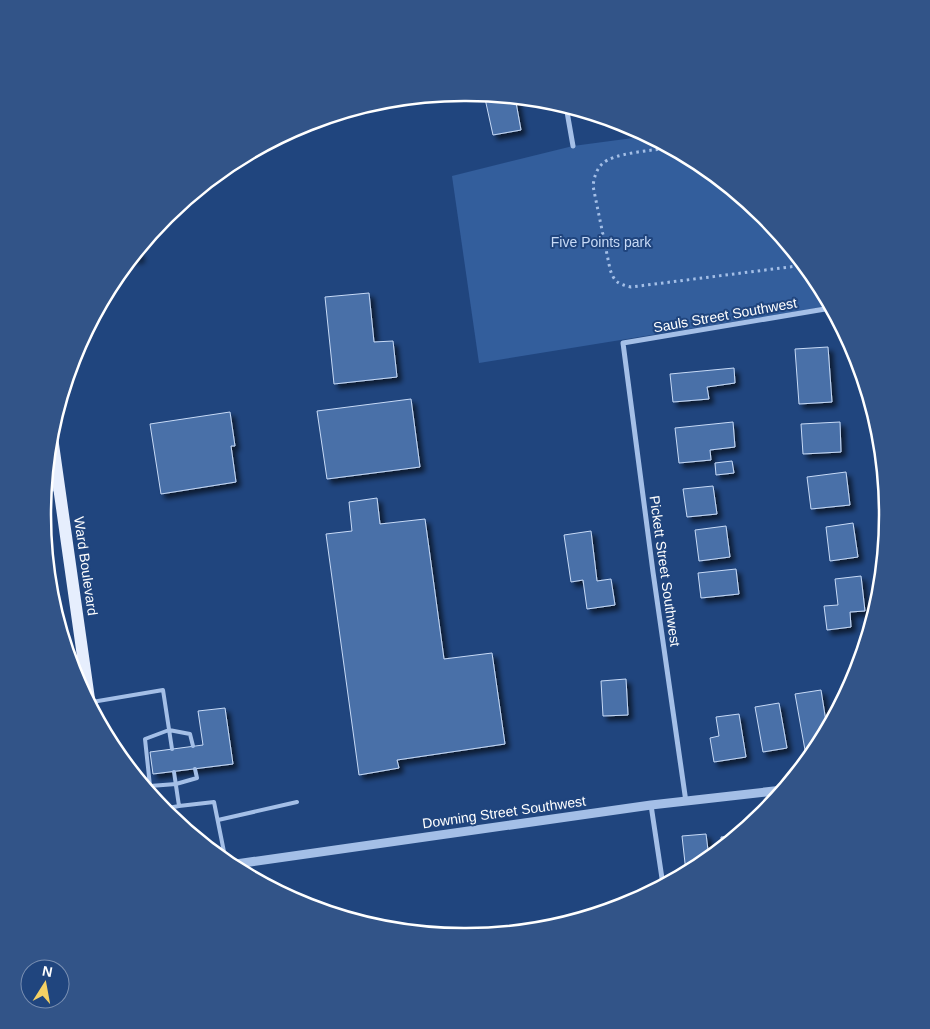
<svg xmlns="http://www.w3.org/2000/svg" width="930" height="1029" viewBox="0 0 930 1029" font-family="Helvetica,sans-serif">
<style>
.green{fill:#335e9c}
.building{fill:#486fa8;stroke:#c7daf6;filter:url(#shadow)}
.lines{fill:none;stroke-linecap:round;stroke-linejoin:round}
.path{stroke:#a4bfe7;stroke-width:3;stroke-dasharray:2.5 4;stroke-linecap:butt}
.service{stroke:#a4bfe7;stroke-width:4}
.minor{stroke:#a4bfe7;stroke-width:5}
.tertiary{stroke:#a4bfe7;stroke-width:9}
.primary{stroke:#e6eefd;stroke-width:12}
.labels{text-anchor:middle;stroke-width:4;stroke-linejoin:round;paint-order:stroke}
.park-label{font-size:14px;fill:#c7daf6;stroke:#20457e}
.street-label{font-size:14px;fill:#fff;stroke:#20457e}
.rim{fill:none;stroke:#fff;stroke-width:2.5}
</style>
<defs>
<filter id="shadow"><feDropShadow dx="4.5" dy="4.5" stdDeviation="2.5" flood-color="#0009"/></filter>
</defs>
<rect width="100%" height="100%" fill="#20457e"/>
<path class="green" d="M648,136L700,163L764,216L816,280L830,306L479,363L452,176L573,146Z"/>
<path class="building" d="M484,94L515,97L521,130L493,135Z
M138,250L140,258L131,259Z
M369,293L374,342L393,341L397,377L334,384L325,297Z
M828,347L832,402L799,404L795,349Z
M734,368L735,383L707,387L709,399L673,402L670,374Z
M411,399L420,467L327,479L317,411Z
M230,412L235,446H231L236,482L161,494L150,424Z
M733,422L735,447L710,450L711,460L679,463L675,428Z
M840,422L841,452L803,454L801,424Z
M732,461L734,473L716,475L715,463Z
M846,472L850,505L811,509L807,477Z
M713,486L717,514L687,517L683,489Z
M377,498L380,524L425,519L444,659L492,653L505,744L397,760L399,768L359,775L326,534L352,531L349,502Z
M853,523L858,557L830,561L826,527Z
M726,526L730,557L699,561L695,530Z
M591,531L597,581L611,579L615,605L587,609L583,580L571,582L564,535Z
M736,569L739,594L701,598L698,573Z
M861,576L865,611L850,612L851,627L827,630L824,606L838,605L835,579Z
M626,679L628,715L603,716L601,681Z
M821,690L827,728L817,748L805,750L795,694Z
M779,703L787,748L763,752L755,707Z
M225,708L233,764L153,774L150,752L203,745L198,711Z
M739,714L746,757L714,762L710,738L719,736L716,717Z
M706,834L709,858L699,866L686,872L682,836Z
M736,836L722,848L721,837Z"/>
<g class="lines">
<path class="path" d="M671,148C654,150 612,153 602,164C596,170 594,178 593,186L610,269C614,282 618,284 631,287L805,265"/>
<path class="service" d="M92,702L163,690L172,749
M193,746L190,734L169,730L145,739L150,786L176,784L197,778L195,769
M174,772L179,806L214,802L226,862
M163,809L179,806
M218,820L297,802"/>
<path class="minor" d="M566,106L573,146
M45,490L59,488
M686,802L653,572L623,343L831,308
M651,805L663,885"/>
<path class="tertiary" d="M229,865L651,805L783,790"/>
<path class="primary" d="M51,430L90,706"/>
</g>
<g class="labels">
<g class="park-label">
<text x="601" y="247">Five Points park</text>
</g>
<g class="street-label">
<text transform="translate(725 315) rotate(-10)" y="5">Sauls Street Southwest</text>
<text transform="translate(86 566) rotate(82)" y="5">Ward Boulevard</text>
<text transform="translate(665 571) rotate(82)" y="5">Pickett Street Southwest</text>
<text transform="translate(504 812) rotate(-8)" y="5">Downing Street Southwest</text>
</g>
</g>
<path d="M0 0H930V1029H0ZM464 101H466A413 413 0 0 1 879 514V515A413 413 0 0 1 466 928H464A413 413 0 0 1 51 515V514A413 413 0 0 1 464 101Z" fill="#325488" fill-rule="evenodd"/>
<path class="rim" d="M464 101H466A413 413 0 0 1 879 514V515A413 413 0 0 1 466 928H464A413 413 0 0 1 51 515V514A413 413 0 0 1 464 101Z"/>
<g transform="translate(45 984) rotate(11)"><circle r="24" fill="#20457e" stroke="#798fb2"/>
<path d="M0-4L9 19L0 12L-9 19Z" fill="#f5d164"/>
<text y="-8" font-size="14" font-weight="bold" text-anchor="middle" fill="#ffffff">N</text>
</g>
</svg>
